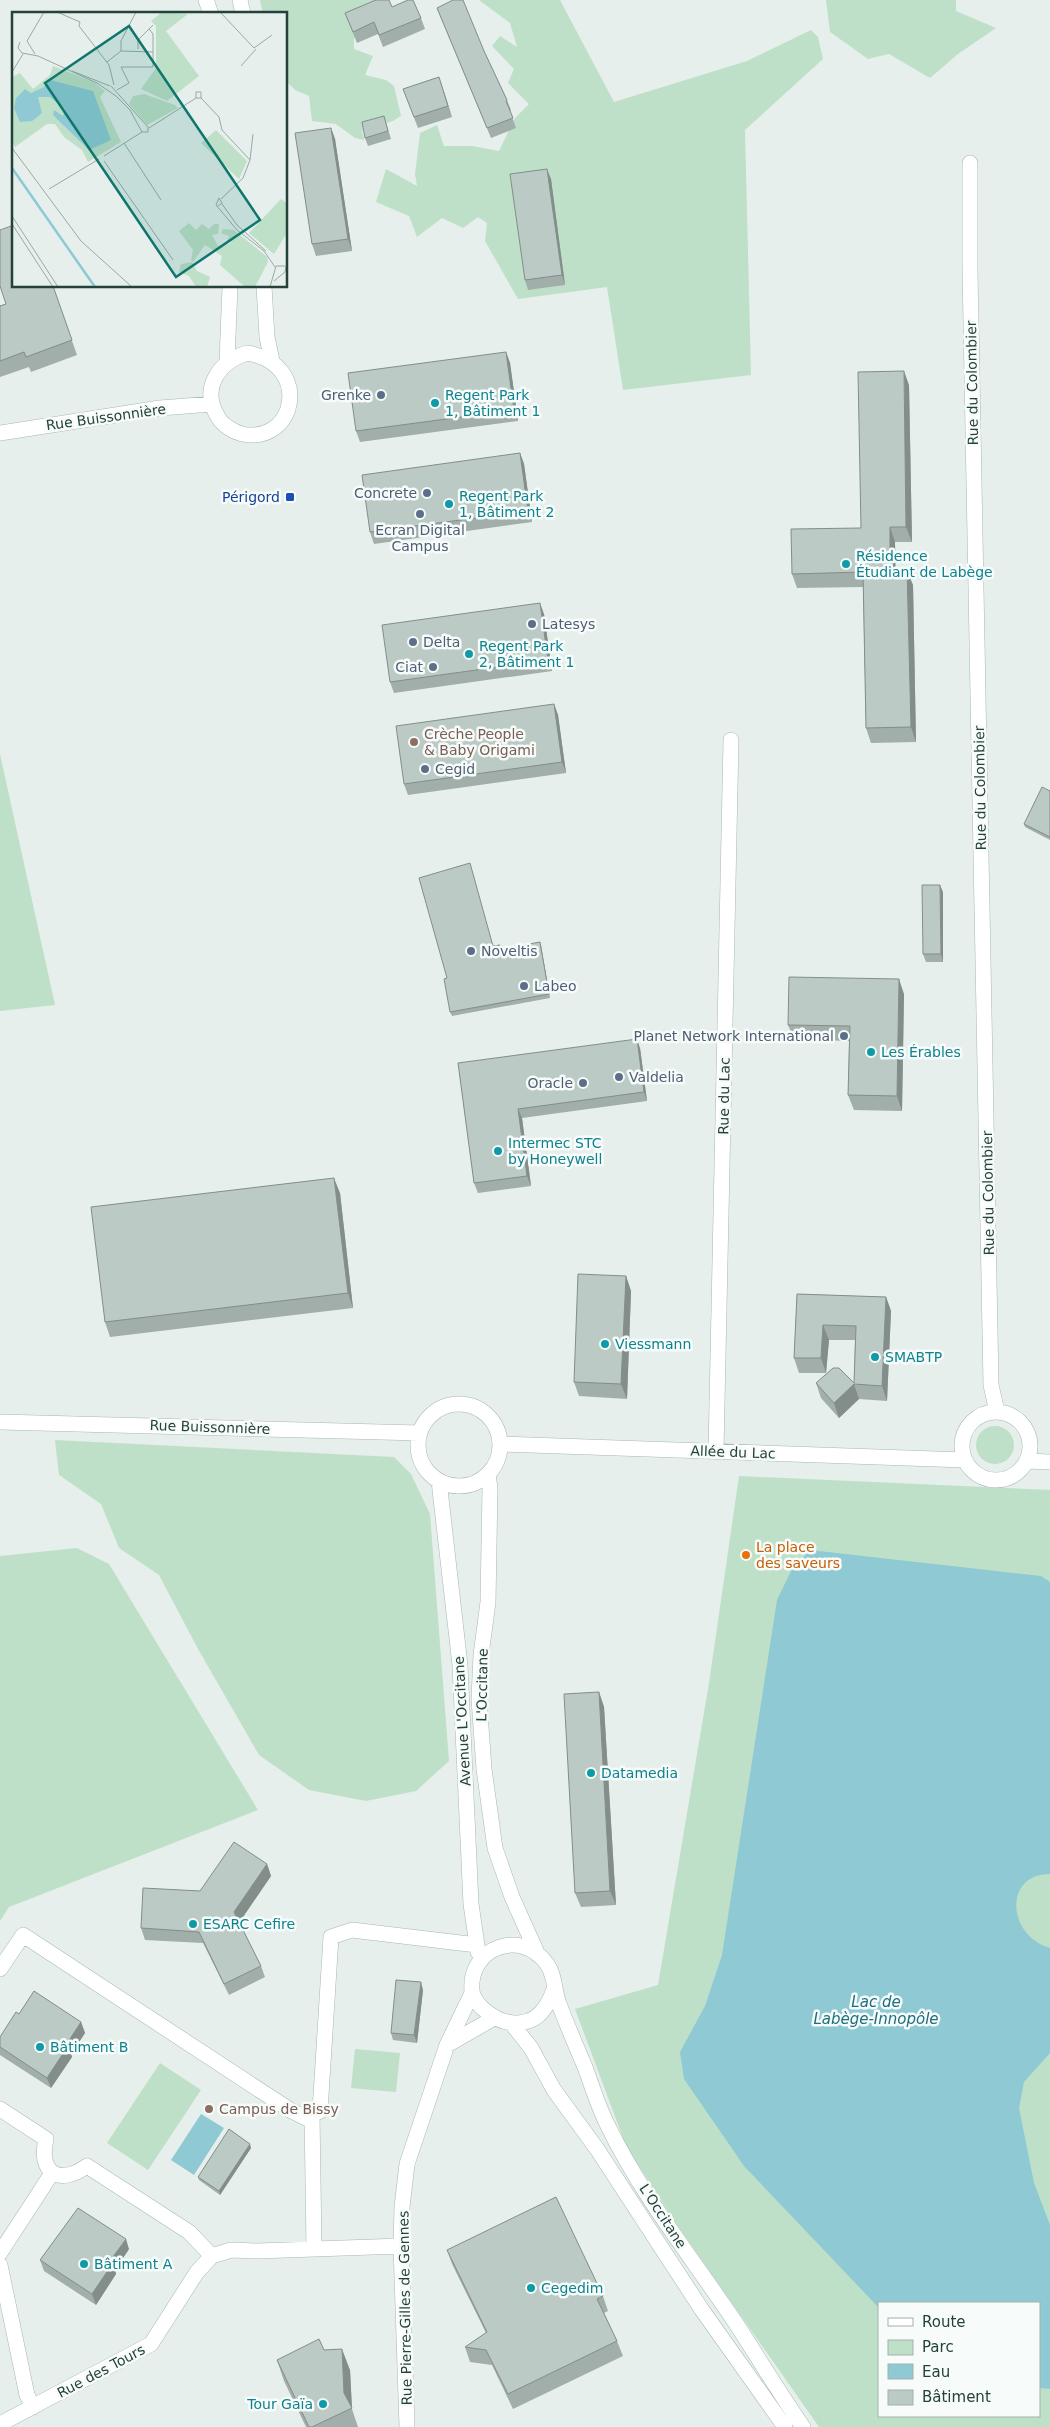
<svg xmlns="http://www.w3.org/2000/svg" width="1050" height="2427" viewBox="0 0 1050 2427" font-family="'DejaVu Sans',sans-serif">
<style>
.green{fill:#bfe0c8;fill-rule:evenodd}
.water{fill:#8ec9d4}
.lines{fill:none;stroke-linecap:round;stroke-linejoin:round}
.street-casing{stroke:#a8b8b2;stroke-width:16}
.street{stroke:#fff;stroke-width:15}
.wall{fill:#a1aea9}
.shaded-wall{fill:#838d89}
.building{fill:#bbcac4;stroke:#838d89}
.service-dot{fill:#5c6f8a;stroke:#f7fbf9;stroke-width:2}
.culture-dot{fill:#0f9aa8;stroke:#f7fbf9;stroke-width:2}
.transit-dot{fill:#1a4fb4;stroke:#f7fbf9;stroke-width:2}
.education-dot{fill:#8d6e63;stroke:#f7fbf9;stroke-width:2}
.food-dot{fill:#e8710a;stroke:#f7fbf9;stroke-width:2}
.labels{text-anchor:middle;stroke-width:5;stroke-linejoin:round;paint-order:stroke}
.street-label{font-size:14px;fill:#24423a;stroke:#f7fbf9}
.service-label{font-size:14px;fill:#4e5e75;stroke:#f7fbf9;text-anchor:start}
.culture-label{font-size:14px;fill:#0d838f;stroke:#f7fbf9;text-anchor:start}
.transit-label{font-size:14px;fill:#164399;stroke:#f7fbf9;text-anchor:end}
.education-label{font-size:14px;fill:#785e54;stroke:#f7fbf9;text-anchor:start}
.food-label{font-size:14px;fill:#c56008;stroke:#f7fbf9;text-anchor:start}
.water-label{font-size:15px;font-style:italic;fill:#1c6f80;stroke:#f7fbf9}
.inset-river{fill:none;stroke:#8ec9d4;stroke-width:2.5}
.inset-road{fill:none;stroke:#98aaa4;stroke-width:1}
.view{fill:#0f766e;fill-opacity:0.15;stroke:#0f766e;stroke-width:2.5}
.inset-edge{fill:none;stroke:#24423a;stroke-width:2.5}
</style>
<rect width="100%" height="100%" fill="#e6efeb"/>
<path class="green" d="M260,0H385L396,10L354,38V49L373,56L365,75L386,80L394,86L401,116L393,121L362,130L364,140L355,138L336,124L312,121L309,96L295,90L286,81V14H263Z
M479,0H560L614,102L747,61L811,30L818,37L823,59L745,130L751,375L623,390L607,287L518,299L485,241L487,223L478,217L463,228L442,218L417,237L409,216L376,202L386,169L417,186L415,174L420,133L437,125L444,146H472L499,151L515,118L529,104L508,83L514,69L492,46L500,36L517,47L510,23Z
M826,0H956V11L996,28L958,54L930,78L889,54L868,59L830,32Z
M0,754L55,1005L0,1011Z
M976 1445a19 19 0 1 1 38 0a19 19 0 1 1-38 0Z
M55,1440L394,1457L411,1474L430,1514L449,1761L416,1791L366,1801L309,1790L259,1755L198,1649L159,1575L119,1548L101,1504L59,1475Z
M739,1476L1050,1490V2427H819L675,2222L626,2146L575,2009L658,1985L709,1683ZM879,2303H1039V2416H879Z
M77,1548L109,1564L258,1810L9,1907L0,1921V1556Z
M355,2049L400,2053L396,2092L351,2088Z
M160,2063L201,2090L148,2170L107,2143Z"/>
<path class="water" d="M810,1550L1041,1576L1050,1582V1874C1003,1874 1007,1936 1050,1948V2053L1024,2082L1019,2108L1034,2183L1050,2225V2389L1039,2388V2303H879V2308L744,2166L684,2079L680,2052L705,2006L722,1955L777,1600L791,1571Z
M201,2114L224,2128L194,2175L171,2160Z"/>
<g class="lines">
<defs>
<path id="street" d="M206,0L211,14
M240,0L243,14
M970,163V270L991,1385L997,1412
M264,286L267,337L272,361
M247,353C312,363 297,445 242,434C234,432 222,425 218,417C200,388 219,362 247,353Z
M227,361L230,286
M0,433L160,408L212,404
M418 1445a41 41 0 1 1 82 0a41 41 0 1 1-82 0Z
M962 1446a34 34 0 1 1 68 0a34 34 0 1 1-68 0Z
M0,1422L420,1433
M501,1444L965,1460
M716,1451L731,740
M1027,1461L1050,1462
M488,1475L490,1488L488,1602L481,1655L479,1699L484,1769L495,1848L512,1897L538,1955
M439,1481L460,1665L471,1904L478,1952
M0,1969L23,1935L290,2110L306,2118L320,2111L331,1937L352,1930L477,1945
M554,1989C552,1994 550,2001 546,2006C533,2028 505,2027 487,2012C481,2008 473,1999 472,1991C468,1947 522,1928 547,1964C555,1975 554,1991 559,2004C567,2025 576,2046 585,2067C592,2086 598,2106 607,2124C641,2195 693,2259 737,2325C759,2359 780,2394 803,2427
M512,2024L531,2048L554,2090L597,2149L702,2310L785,2427
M447,2045L494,2018
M0,2109L46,2139C38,2173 59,2186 87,2166L189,2232L212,2256
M312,2114L314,2248
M0,2253L52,2173
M0,2265L27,2395L33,2407
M0,2424L151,2344L197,2272L212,2256L231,2250L257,2251L401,2246
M407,2427L401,2246L402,2207L407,2164L447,2045L472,1993"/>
</defs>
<use href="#street" class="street-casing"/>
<use href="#street" class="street"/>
</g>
<path class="wall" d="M392,7L421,18L425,29L383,47L378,34L357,43L345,13Z
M437,8L484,51L507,100L511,110L510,111L516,128L491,138Z
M439,77L452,117L418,128L403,89Z
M384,116L391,139L368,146L365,138Z
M331,128L335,139L352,251L316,256L312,244Z
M551,179L565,285L528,290L525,280Z
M53,286L77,355L31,372L29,367L0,377V306Z
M506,352L510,363L518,421L360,442L356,431Z
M909,385L912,542H895V571L913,585L916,742L871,743L866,728L863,587L797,588L792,574L861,528Z
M520,453L524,464L532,522L374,544L370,532Z
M544,614L552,671L394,693L390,682Z
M554,704L558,715L566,773L408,795L404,784Z
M1050,791V840L1025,827L1024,824Z
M943,892V962H926L923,954Z
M494,946L502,949L541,946L550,998L452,1016L450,1012L447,978Z
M904,994L902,1111L854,1110L848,1095L849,1041L794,1039L788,1025Z
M640,1048L647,1101L522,1118L531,1186L478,1193L474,1183L458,1063Z
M340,1193L353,1308L110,1337L105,1322Z
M626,1276L631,1291L627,1399L579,1396L574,1382Z
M797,1294L886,1297L891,1311L887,1401L859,1399L839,1418L821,1398L816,1383H854L855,1340H829L826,1373H799L794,1358Z
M599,1692L604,1707L616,1905L581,1907L575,1893Z
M267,1864L271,1876L239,1922L261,1966L265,1977L229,1995L203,1943L145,1940L141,1928L200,1891Z
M423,1990L417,2043L393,2040L391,2033Z
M19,2014L81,2022L85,2033L71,2054L72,2057L51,2088L0,2055V2037Z
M251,2148L220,2195L199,2180L198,2177Z
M129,2249L115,2270L116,2274L96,2305L44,2271L40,2260Z
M447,2250L603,2296L608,2311L604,2313L617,2341L623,2356L513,2409L492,2365L470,2362L465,2347L486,2333L452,2264Z
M324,2350L350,2370L352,2409L358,2427H306L284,2381L277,2360Z"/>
<path class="shaded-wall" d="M439,77L443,89L452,117L448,106Z
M331,128L335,139L352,251L348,239Z
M547,169L551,179L565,285L562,275Z
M506,352L510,363L518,421L514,410Z
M904,371L909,385L912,542L906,527Z
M520,453L524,464L532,522L528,511Z
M890,527L895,542L896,585L890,571Z
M907,570L913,585L916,742L911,727Z
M540,603L544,614L552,671L548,660Z
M554,704L558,715L566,773L562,762Z
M940,885L943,892V962L941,954Z
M540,942L541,946L550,998L549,994Z
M899,979L904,994L902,1111L897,1096Z
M637,1039L640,1048L647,1101L644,1092Z
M518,1109L522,1118L531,1186L527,1176Z
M334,1178L340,1193L353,1308L348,1293Z
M626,1276L631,1291L627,1399L621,1384Z
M886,1297L891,1311L887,1401L882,1386Z
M823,1325L829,1340L826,1373L821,1358Z
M854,1384L859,1399L839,1418L834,1403Z
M599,1692L604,1707L616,1905L610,1891Z
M267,1864L271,1876L239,1923L234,1912Z
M421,1982L423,1990L417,2043L414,2035Z
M81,2022L85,2033L71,2054L72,2057L51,2088L47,2078L66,2045Z
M250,2144L251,2148L220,2195L219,2191Z
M126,2239L129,2249L115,2270L116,2274L96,2305L92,2294L110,2261Z
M342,2349L350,2370L352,2409L344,2393Z"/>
<path class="building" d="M376,0H389L392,7L408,0H413L421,18L379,35L374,22L353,32L345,13Z
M453,0H463L484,51L507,100L506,101L513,118L487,128L437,8Z
M439,77L448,106L414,117L403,89Z
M384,116L388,131L365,138L362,122Z
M331,128L348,239L312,244L295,133Z
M547,169L562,275L525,280L510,174Z
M14,225V286H53L72,340L26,357L24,352L0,361V306L6,304L0,286V230Z
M506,352L514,410L356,431L348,373Z
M904,371L906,527H890V571L907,570L911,727L866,728L863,572L792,574L791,529L861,528L858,372Z
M520,453L528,511L370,532L362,475Z
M540,603L548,660L390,682L382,625Z
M554,704L562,762L404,784L396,726Z
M1042,787L1050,791V837L1024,824Z
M470,863L493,946L500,945L501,949L540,942L549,994L450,1012L444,979L447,978L419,878Z
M922,885H940L941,954H923Z
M789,977L899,979L897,1096L848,1095L850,1026L788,1025Z
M637,1039L644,1092L518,1109L527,1176L474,1183L458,1063Z
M334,1178L348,1293L105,1322L91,1207Z
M578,1274L626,1276L621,1384L574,1382Z
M797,1294L886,1297L882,1386L854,1384L834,1403L816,1383L833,1368H839L854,1383L856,1326L823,1325L821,1358H794Z
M599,1692L610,1891L575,1893L564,1694Z
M234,1842L267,1864L234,1912L261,1966L224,1984L199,1932L141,1928L143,1888L200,1891Z
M396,1980L421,1982L414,2035L391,2033Z
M34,1991L81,2022L66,2045L68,2046L47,2078L0,2047V2037L16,2012L19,2014Z
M229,2129L250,2144L219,2191L198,2177Z
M556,2197L603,2296L597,2299L617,2341L508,2394L486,2350L465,2347L487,2332L447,2250Z
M78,2208L126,2239L110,2261L113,2263L92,2294L40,2260Z
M319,2339L324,2350L342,2349L344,2393L352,2408L312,2427H309L277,2360Z"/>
<g class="service-dot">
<circle cx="381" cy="395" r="5"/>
<circle cx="427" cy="493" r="5"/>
<circle cx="420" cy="514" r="5"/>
<circle cx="532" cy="624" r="5"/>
<circle cx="413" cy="642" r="5"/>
<circle cx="433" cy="667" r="5"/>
<circle cx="425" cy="769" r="5"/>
<circle cx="471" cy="951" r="5"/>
<circle cx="524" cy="986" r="5"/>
<circle cx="844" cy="1036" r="5"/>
<circle cx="619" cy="1077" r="5"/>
<circle cx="583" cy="1083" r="5"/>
</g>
<g class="culture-dot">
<circle cx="435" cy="403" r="5"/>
<circle cx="449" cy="504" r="5"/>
<circle cx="846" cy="564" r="5"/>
<circle cx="469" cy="654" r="5"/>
<circle cx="871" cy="1052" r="5"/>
<circle cx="498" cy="1151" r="5"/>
<circle cx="605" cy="1344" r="5"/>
<circle cx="875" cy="1357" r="5"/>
<circle cx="591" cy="1773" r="5"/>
<circle cx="193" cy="1924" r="5"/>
<circle cx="40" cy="2047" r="5"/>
<circle cx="84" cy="2264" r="5"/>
<circle cx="531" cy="2288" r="5"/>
<circle cx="323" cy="2404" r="5"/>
</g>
<rect class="transit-dot" x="285" y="492" width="10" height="10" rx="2.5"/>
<g class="education-dot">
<circle cx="414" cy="742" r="5"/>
<circle cx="209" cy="2109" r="5"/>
</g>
<circle class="food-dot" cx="746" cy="1555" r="5"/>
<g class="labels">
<g class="street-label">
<text transform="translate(972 383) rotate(-91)" y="5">Rue du Colombier</text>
<text transform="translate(106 417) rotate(-8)" y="5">Rue Buissonnière</text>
<text transform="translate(980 788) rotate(-91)" y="5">Rue du Colombier</text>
<text transform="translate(724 1096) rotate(-89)" y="5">Rue du Lac</text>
<text transform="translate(988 1193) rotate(-91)" y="5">Rue du Colombier</text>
<text transform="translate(210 1427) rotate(2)" y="5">Rue Buissonnière</text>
<text transform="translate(733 1452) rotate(2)" y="5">Allée du Lac</text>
<text transform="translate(482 1685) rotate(-89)" y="5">L'Occitane</text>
<text transform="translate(462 1721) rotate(-93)" y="5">Avenue L'Occitane</text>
<text transform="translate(663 2216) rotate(57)" y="5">L'Occitane</text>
<text transform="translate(405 2308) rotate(-91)" y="5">Rue Pierre-Gilles de Gennes</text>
<text transform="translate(101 2371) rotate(-28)" y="5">Rue des Tours</text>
</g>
<g class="service-label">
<text x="371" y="400" text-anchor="end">Grenke</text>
<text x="417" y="498" text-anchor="end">Concrete</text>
<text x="420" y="535" text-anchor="middle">Ecran Digital<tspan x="420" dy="16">Campus</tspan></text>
<text x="542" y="629">Latesys</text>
<text x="423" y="647">Delta</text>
<text x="423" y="672" text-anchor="end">Ciat</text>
<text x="435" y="774">Cegid</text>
<text x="481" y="956">Noveltis</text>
<text x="534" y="991">Labeo</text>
<text x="834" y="1041" text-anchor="end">Planet Network International</text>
<text x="629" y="1082">Valdelia</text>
<text x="573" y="1088" text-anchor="end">Oracle</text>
</g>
<g class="culture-label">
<text x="445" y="400">Regent Park<tspan x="445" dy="16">1, Bâtiment 1</tspan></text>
<text x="459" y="501">Regent Park<tspan x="459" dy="16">1, Bâtiment 2</tspan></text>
<text x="856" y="561">Résidence<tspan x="856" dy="16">Étudiant de Labège</tspan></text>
<text x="479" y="651">Regent Park<tspan x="479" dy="16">2, Bâtiment 1</tspan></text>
<text x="881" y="1057">Les Érables</text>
<text x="508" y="1148">Intermec STC<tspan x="508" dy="16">by Honeywell</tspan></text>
<text x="615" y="1349">Viessmann</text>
<text x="885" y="1362">SMABTP</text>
<text x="601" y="1778">Datamedia</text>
<text x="203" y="1929">ESARC Cefire</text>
<text x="50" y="2052">Bâtiment B</text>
<text x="94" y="2269">Bâtiment A</text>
<text x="541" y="2293">Cegedim</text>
<text x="313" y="2409" text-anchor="end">Tour Gaïa</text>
</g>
<g class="transit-label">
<text x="280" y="502">Périgord</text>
</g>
<g class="education-label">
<text x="424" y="739">Crèche People<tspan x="424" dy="16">&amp; Baby Origami</tspan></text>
<text x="219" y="2114">Campus de Bissy</text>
</g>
<g class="food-label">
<text x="756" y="1552">La place<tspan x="756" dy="16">des saveurs</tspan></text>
</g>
<g class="water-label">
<text x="876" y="2007">Lac de<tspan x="876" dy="17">Labège-Innopôle</tspan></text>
</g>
</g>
<g transform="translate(12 12)">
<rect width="275" height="275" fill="#e6efeb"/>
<path d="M150,0L176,2L154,19L187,64L155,89L129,77L144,56V14L139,9ZM41,54L82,70L93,79L88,85L109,130L76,150L70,138L52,125L43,112H35L3,135L0,129V65L8,61L21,77L38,63ZM132,82L163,93L166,96L135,113L117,92L121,84ZM204,118L235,149L227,167L189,131ZM269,187L275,191V221L262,242L237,221ZM177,211L184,218L190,212L197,217L202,212H207L206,222L200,223L206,234L219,231L215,229L217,224L209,221L211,217L222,218L255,245L256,250L243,275H233L208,253L210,244L193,233L181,250L179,248L181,238L167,219ZM180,250L185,259L198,265L195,275H184L177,264L167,260L169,252Z" fill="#bfe0c8"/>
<path d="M38,68L81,79L99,128L77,138L41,103L42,98L51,104L53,97L38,85H26L30,101L20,109L8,110L2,96L4,86L13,77L19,81L32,75Z" fill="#8ec9d4"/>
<path class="inset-river" d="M0,156L83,275"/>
<path class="inset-road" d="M45,0L68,10L67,14L97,53L102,73M208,0L242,36L260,23M15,29L32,0M15,29L23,42M8,30L6,36L10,41L26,44L85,71L104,84L118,98L130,120H136V115L99,74M126,37V28L141,13M109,39L141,40V22L137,17M95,50L109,39V29L124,0M229,54L244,37M60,59L98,74M0,60L11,42M105,78L117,71L109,55H141V40M189,86V80H184V86H189L207,105L210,118L238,148L231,166L209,187M137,116L184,86M112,131L149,188M0,136L69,229L120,275M92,144L130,120M238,148L241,122M92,149L161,248M37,177L87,147M210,192L225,213L254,239M206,194L210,191L207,186L204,193L225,218L252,239L263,255M0,204L46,275M0,212L41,275M262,269L273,260L275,249M258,275L264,254H273"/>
<path class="view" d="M117,14L248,208L164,265L33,71Z"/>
<rect width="275" height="275" class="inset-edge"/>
</g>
<rect x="878" y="2302" width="162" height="115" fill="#f7fbf9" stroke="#a3b1ad"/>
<rect x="888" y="2318" width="25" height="8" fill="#ffffff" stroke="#a3b1ad"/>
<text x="922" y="2327" font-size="15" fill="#24423a">Route</text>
<rect x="888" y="2340" width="25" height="15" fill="#bfe0c8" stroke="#a3b1ad"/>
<text x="922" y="2352" font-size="15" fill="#24423a">Parc</text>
<rect x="888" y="2364" width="25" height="15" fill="#8ec9d4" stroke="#a3b1ad"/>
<text x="922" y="2377" font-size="15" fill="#24423a">Eau</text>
<rect x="888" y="2390" width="25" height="15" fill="#bbcac4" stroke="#a3b1ad"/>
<text x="922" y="2402" font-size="15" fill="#24423a">Bâtiment</text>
</svg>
